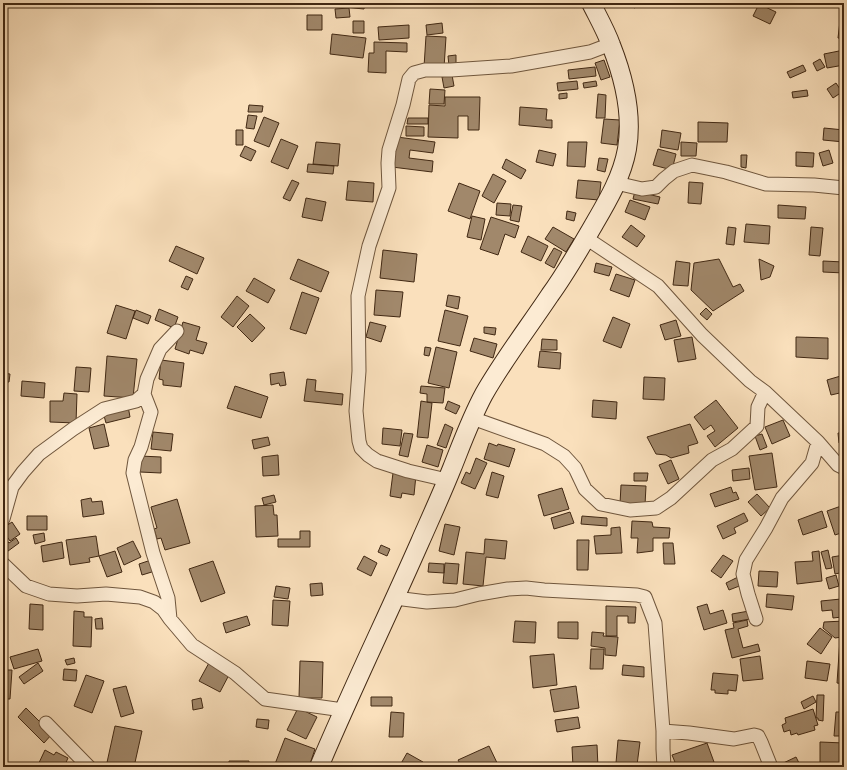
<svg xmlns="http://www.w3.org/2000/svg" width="847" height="770" viewBox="0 0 847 770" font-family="'IM FELL French Canon',serif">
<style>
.building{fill:#a1886b;stroke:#412813}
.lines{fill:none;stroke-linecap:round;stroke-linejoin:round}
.street-casing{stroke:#6f563d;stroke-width:15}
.secondary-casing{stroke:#412813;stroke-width:20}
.street{stroke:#fcebd3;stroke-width:13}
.secondary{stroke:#fcebd3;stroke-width:18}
</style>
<rect width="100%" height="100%" fill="#fae0bc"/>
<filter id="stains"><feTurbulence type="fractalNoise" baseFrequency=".005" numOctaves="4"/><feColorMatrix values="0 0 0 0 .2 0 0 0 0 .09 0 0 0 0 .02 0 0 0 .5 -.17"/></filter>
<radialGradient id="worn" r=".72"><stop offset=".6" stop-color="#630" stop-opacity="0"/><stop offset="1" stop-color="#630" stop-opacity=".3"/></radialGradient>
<path class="building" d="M325,3H365L364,9L324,5Z
M443,3H461V7H443Z
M632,3H646L634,8Z
M759,4L776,12L770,24L753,16Z
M349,8L350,17L336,18L335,9Z
M307,15H322V30H307Z
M353,21H364V33H353Z
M840,21L844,22V39L838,38Z
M442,23L443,33L427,35L426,25Z
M409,25V38L379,40L378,27Z
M332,34L366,38L363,58L330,54Z
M426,36L446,37L444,68L424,67Z
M374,42L407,43V52L386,51V73L368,72L369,53H374Z
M844,50V65L827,68L824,54Z
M456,55V66H449L448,56Z
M820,59L825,67L817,71L813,63Z
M604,60L610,77L601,80L595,63Z
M803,65L806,71L790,78L787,72Z
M595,67L596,76L569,79L568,70Z
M452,75L454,86L444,88L442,77Z
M577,81L578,89L558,91L557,83Z
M596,81L597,86L584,88L583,83Z
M836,83L842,92L833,98L827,89Z
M430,89L445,90L444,104H429Z
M807,90L808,96L793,98L792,92Z
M567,93V98L559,99V94Z
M598,94L606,95L605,118H596Z
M445,97H480L479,130H468V116H458V138L428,137L429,105L445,106Z
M249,105L263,106L262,112H248Z
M520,107L547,109L546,120H552V128L519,125Z
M248,115L257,116L254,129L246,128Z
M264,117L279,123L269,147L254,141Z
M408,118H428V124H407Z
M604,119L620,120L617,145L601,143Z
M698,122L728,123L727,142H698Z
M406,126L424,127V136H406Z
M824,128L844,130V142L823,140Z
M236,130H243V145H236Z
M662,130L681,133L678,150L660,147Z
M397,137L435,142L433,153L410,150L409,158L433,161L432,172L392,167Z
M281,139L298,146L288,169L271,162Z
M316,142L340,144L338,166L313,164Z
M568,142H587L585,167L567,166Z
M681,142L697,143L696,156H681Z
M245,146L256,151L251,161L240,156Z
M658,149L676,154L672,170L653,165Z
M539,150L556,154L553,166L536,162Z
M829,150L833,163L823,166L819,153Z
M796,152L814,153L813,167L796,166Z
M741,155H747L746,168L741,167Z
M599,158L608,159L605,172L597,170Z
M506,159L526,170L521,179L502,168Z
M308,164L334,166L333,174L307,172Z
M493,174L506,181L494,203L482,196Z
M292,180L299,183L290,201L283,198Z
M578,180L601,182L599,200L576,198Z
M348,181L374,183L373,202L346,200Z
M689,182L703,183L701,204L688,203Z
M459,183L480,191L470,219L448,211Z
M635,191L660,197L658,204L633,199Z
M306,198L326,202L322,221L302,217Z
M630,200L650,207L645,220L625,212Z
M497,203L511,204L510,216L496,215Z
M513,205L522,206L519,222L510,220Z
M778,205L806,207L805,219L778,218Z
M567,211L576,213L574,221L566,219Z
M472,216L485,219L481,240L467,237Z
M491,217L519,226L515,238L505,234L498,255L480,249Z
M746,224L770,226L769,244L744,242Z
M631,225L645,236L637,247L622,237Z
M553,227L574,239L566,252L545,239Z
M728,227L736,228L734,245L726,244Z
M811,227L823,228L820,256L809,255Z
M528,236L548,246L541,261L521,252Z
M176,246L204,258L197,274L169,261Z
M554,248L562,252L554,268L545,263Z
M383,250L417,254L414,282L380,278Z
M298,259L329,272L321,292L290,279Z
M719,259L733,287L740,284L744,291L713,311L691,290L694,263Z
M759,259L774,266L770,277L761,280Z
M676,261L690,263L688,286L673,285Z
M823,261L844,262V273L823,272Z
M596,263L612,267L609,276L594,272Z
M616,274L635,280L629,297L610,290Z
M186,276L193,279L188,290L181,287Z
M254,278L275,290L268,303L246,291Z
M376,290L403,292L400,317L374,315Z
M302,292L319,298L306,334L290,329Z
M448,295L460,297L458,309L446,306Z
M237,296L249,306L233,327L221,317Z
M116,305L135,311L126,339L107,333Z
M706,308L712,314L707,320L700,314Z
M159,309L178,317L174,328L155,320Z
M136,310L151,316L148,324L133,318Z
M445,310L468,316L460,346L438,341Z
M250,314L265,328L252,342L237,327Z
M613,317L630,324L621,348L603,341Z
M676,320L681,336L665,340L660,325Z
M183,322L200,327L196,340L207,343L203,354L190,350L189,354L175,349Z
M370,322L386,326L381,342L366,337Z
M484,327L496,328L495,335L484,333Z
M692,337L696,359L678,362L674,340Z
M796,337L828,338V359L796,357Z
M474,338L497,344L493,358L470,351Z
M542,339L557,340V350H541Z
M425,347L431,348L429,356L424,355Z
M436,347L457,352L449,388L428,383Z
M540,351L561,353L560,369L538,367Z
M107,356L137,359L133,398L104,396Z
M161,360L184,363L181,387L163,385V380L159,379Z
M76,367L91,368L89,392L74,391Z
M284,372L286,385L280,386L279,383L271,385L270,374Z
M3,373L10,374L9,382H3Z
M844,375V392L831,395L827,380Z
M644,377L665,378L664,400L643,399Z
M307,379L316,380L315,391L343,394L342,405L304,401Z
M22,381L45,383L44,398L21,396Z
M235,386L268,397L261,418L227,408Z
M421,386L445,388L443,403L427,402V394L420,393Z
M64,393L77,394L76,423L50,422V401H63Z
M593,400L617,402L616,419L592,417Z
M716,400L738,428L715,447L707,436L715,431L711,425L704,430L694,417Z
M421,401L432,403L428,438L417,437Z
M448,401L460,406L456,414L445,409Z
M128,406L130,417L106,423L103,412Z
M783,420L790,436L772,444L765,427Z
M104,424L109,446L94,449L89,428Z
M445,424L453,428L446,448L437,445Z
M690,424L698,443L688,446L689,453L671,458L666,455L656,454L647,437Z
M383,428L402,430L400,446L382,444Z
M153,432L173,434L171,451L151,449Z
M404,433L413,434L408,457L399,455Z
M838,433H844V442L839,443Z
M762,434L767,447L760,450L755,436Z
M268,437L270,445L254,449L252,440Z
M489,443L497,446L498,444L515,449L509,467L484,459Z
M427,445L443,450L438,467L422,462Z
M772,453L777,487L755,490L749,456Z
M278,455L279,475L263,476L262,457Z
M140,456L161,457V473L140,472Z
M476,458L487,463L475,489L461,483L466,472L470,474Z
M671,460L679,479L668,484L659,465Z
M749,468L750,479L733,481L732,470Z
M492,472L504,476L498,498L486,495Z
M393,473L416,475L414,495L402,493L401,498L390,496Z
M634,473H648L647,481H634Z
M621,485L646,486L645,505L620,504Z
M731,487L733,493L736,492L739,499L715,507L710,494Z
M562,488L569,509L544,516L538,495Z
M757,494L770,508L761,516L748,502Z
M274,495L276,502L264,505L262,498Z
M91,498L92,502L102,501L104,514L83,517L81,500Z
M177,499L190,543L165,550L161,538L157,539L154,529L157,528L151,507Z
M273,505L274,515H277L278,536L256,537L255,506Z
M844,505V532L835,535L827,511Z
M822,511L827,527L803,535L798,520Z
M570,512L574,523L554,529L551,518Z
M744,513L748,521L734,528L736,533L723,539L717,526Z
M27,516H47V530H27Z
M582,516L607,518V526L581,524Z
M632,521L652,522L653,527L670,528L669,538H653V551L637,553L638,538H631Z
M12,522L20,534L10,541L3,531V528Z
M445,524L460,527L454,555L439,551Z
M620,527L622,553L596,554L594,536L611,535V528Z
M300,531H310V547H278V539H300Z
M44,533L45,541L35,544L33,535Z
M3,536L9,543L16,538L19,543L4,554Z
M96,536L99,556L89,558L90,562L70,565L66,540Z
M485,539L507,541L505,559L486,557L483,586L463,584L466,552L484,554Z
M577,540H589L588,570H577Z
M133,541L141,557L124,565L117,548Z
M62,542L64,558L43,562L41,546Z
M663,543H673L675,564H664Z
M381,545L390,549L387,556L378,552Z
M828,550L832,568L826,569L821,552Z
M115,551L122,572L107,577L99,556Z
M819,551L822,581L797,584L795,562L813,561L812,552Z
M723,555L733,561L721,578L711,571Z
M844,555V572L835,574L832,557Z
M364,556L377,563L371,576L357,569Z
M151,560L155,571L142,575L139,564Z
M213,561L225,593L201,602L189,569Z
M429,563L444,564V573L428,572Z
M445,563L459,564L457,584L443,583Z
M759,571L778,572L777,587L758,586Z
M836,575L839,586L829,589L826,578Z
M738,577L742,585L729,590L726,583Z
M322,583L323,595L311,596L310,584Z
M276,586L290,588L288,599L274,597Z
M767,594L794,596L792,610L766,607Z
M841,599L842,617L833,618L832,610L822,611L821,601Z
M273,600L290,601L288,626L272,625Z
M30,604L43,605V630L29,629Z
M707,604L710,614L723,610L727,623L704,630L697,607Z
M606,606L636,607L635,623H628V616H617V636H606Z
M74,611L84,612V617H92L91,647L73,646Z
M749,611L750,619L733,622L732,614Z
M247,616L250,625L226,633L223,623Z
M102,618L103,629H96L95,619Z
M747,620L748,626L738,629L743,648L758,644L760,651L732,658L725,630L734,628L733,623Z
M515,621L536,622L535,643L513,642Z
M844,621L842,637L835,638L823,628L824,622Z
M558,622H578V639L558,638Z
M820,628L832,637L821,654L807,644Z
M592,632L604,633L603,636L618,637L616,656L605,655V648L591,646Z
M840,639L844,640V684L837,683Z
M38,649L42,661L14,669L10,657Z
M591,649H604L603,669H590Z
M554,654L557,685L533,688L530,656Z
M760,656L763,679L743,681L740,659Z
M74,658L75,663L67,665L65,660Z
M210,661L230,673L220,692L199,681Z
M300,661L323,662L322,698H299Z
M807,661L830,664L827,681L805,678Z
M38,663L43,671L24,684L19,677Z
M623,665L644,667V677L622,675Z
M64,669L77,670L76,681L63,680Z
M3,670H12L10,699H3Z
M713,673L738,675L736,691L728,690V694L715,693V690H711Z
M86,675L104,681L92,713L74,706Z
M126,686L134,713L121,717L113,689Z
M576,686L579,708L554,712L550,690Z
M817,695H824L823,721L818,720V718H816Z
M813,696L816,702L804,709L801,702Z
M371,697H392V706H371Z
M201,698L203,708L193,710L192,700Z
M26,708L52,734L44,743L18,717Z
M298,708L317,717L306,739L287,730Z
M813,709L818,725L814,726L815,730L798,735L797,733L791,735L790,730L784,732L782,725L786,723L785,718Z
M391,712L404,713L403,737H389Z
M836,712H844V736H834Z
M578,717L580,728L557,732L555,720Z
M257,719L269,720L268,729L256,727Z
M115,726L142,731L134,767H106Z
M285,738L315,749L309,767H284L275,764Z
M618,740L640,742L637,765L616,763Z
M820,742L844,743L843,765L820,764Z
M707,743L714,762L700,767H677L672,755Z
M597,745L598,767H573L572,747Z
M489,746L499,767H487L486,765L482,767H462L458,760Z
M45,750L54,755L56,752L68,758L64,767H37Z
M407,753L423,762L420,767H399Z
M796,757L801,767H777V766Z
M229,761H249V767H229Z"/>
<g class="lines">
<defs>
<path id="street" d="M616,183L642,189L656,187L664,179L674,171L692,165L726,172L766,184L814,185L844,188
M586,238L658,286L702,335L750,381L765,392L818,442L838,465L844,468
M177,331L160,349L147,379L144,394L151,412L141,447L135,460L133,473L153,553L168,598L170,619L192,645L235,673L265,699L343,710
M472,418L545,444L564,456L575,468L585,489L601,504L630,510L656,508L671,498L712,460L732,449L757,426L758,407L765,392
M447,480L408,471L377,461L368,455L361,448L359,441L356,411L359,371L358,296L369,246L389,188L388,163L389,150L403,105L409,79L414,73L425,70H451L511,66L590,52L611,44
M3,519L12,487L23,472L39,454L73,429L104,409L136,401L144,394
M3,564L26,586L49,594L77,596L106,594L140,597L154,602L163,609L170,619
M395,598L427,602L455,600L479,594L508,589L526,588L544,590L637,595L645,597L655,623L663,731V749L664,767
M756,619L748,594L743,574L746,560L766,528L782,498L812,463L818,442
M46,723L89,767
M663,731L689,733L734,739L754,735L758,736L761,742L771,767"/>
<path id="secondary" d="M319,767C351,691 387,617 420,542C431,517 442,493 452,468C462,443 471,418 484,394C504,359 528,328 550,295C566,273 579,250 593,226C607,202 622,177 627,149C633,114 624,78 611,45C606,31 598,17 591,3"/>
</defs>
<use href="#street" class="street-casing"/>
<use href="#secondary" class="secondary-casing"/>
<use href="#street" class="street"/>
<use href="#secondary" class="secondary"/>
</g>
<rect width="847" height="770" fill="none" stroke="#fae0bc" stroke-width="16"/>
<rect x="4" y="4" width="839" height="762" fill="none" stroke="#412813" stroke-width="2"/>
<rect x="8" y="8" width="831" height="754" fill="none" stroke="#412813"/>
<rect width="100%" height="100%" filter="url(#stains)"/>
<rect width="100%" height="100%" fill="url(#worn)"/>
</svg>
